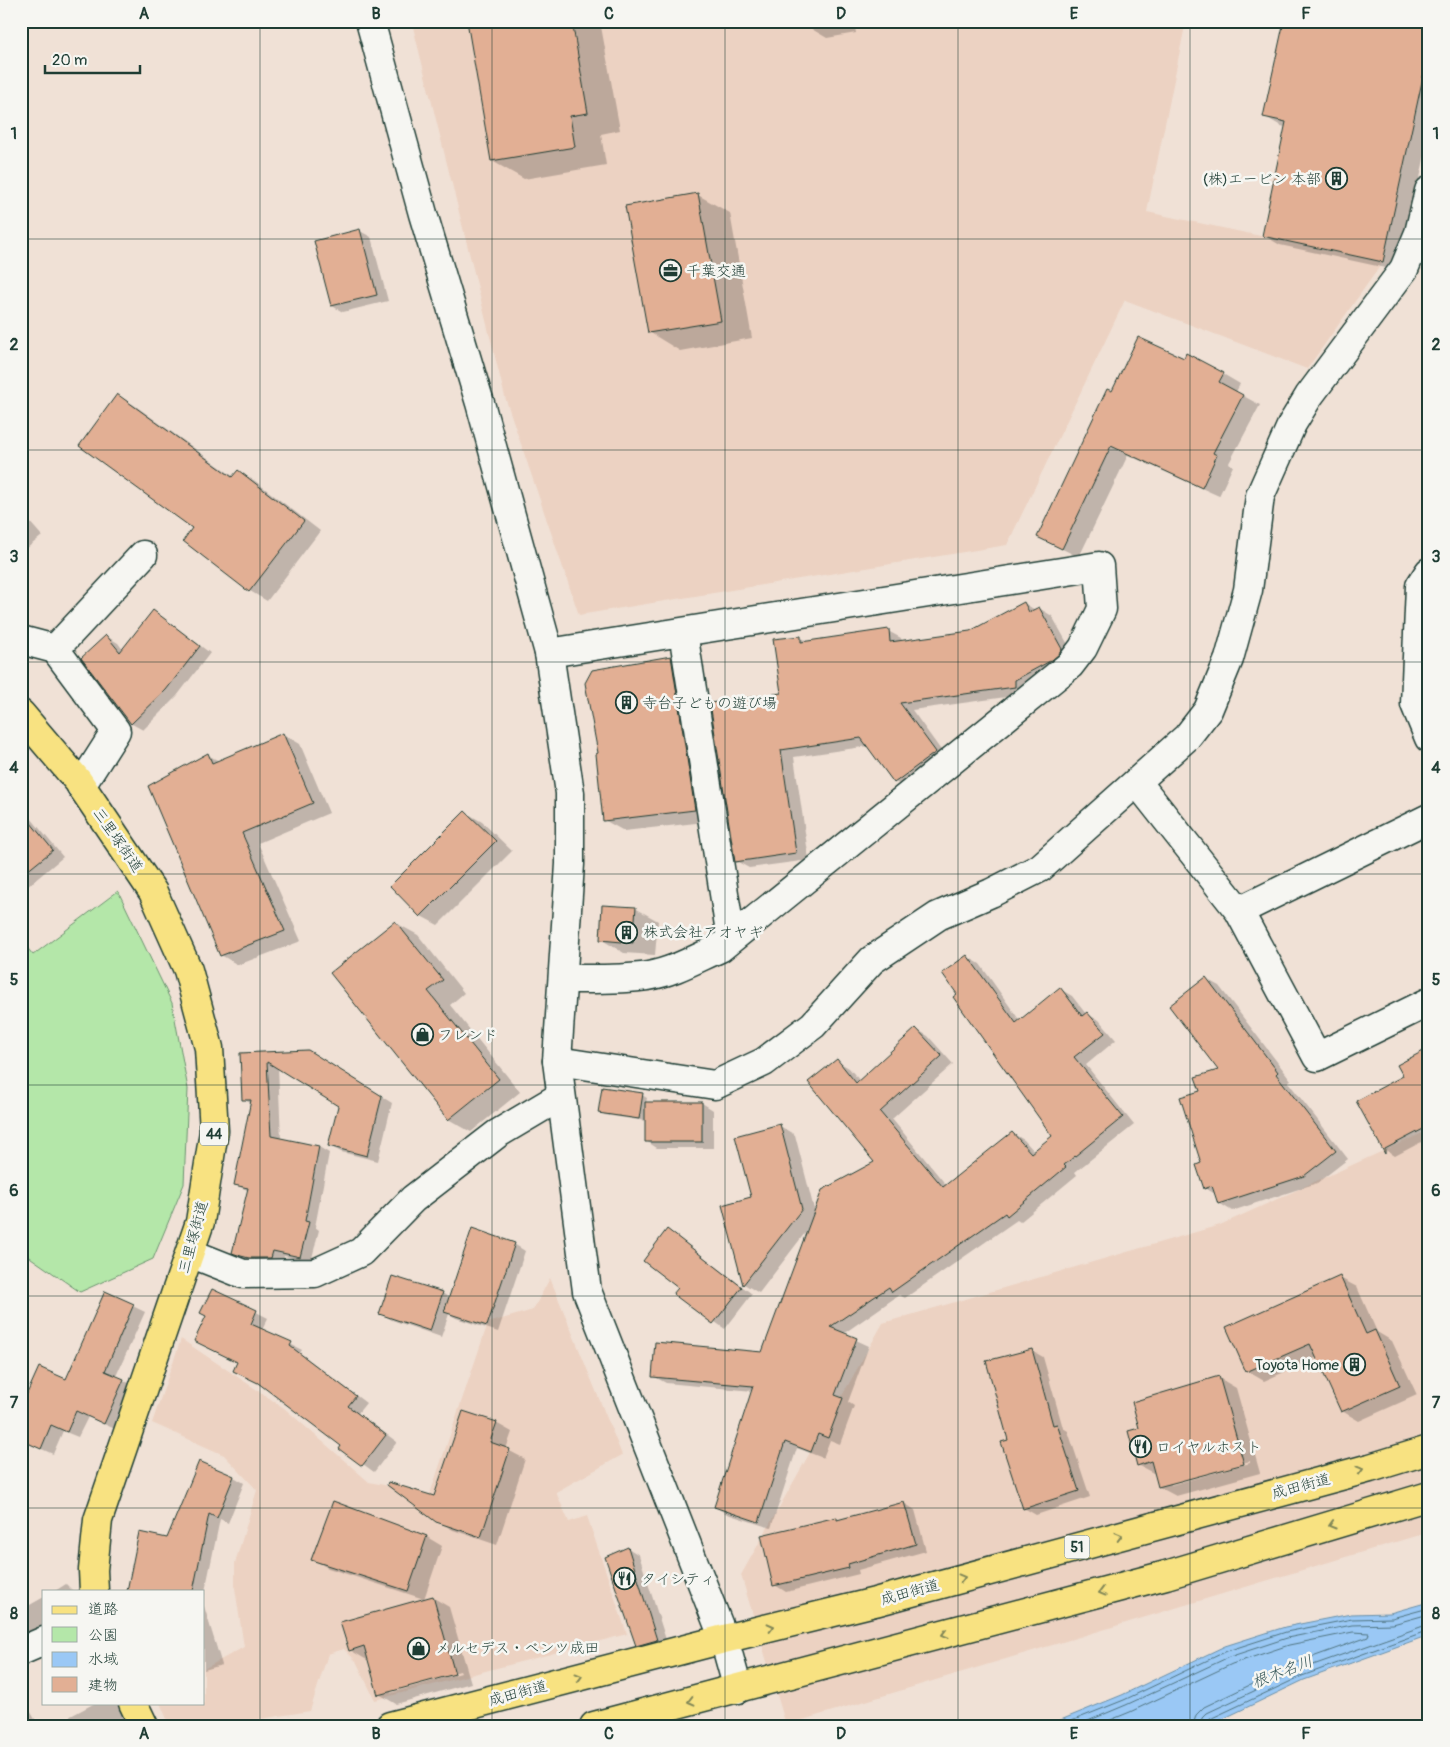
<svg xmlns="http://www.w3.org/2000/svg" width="1450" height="1747" viewBox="0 0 1450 1747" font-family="Pangolin,'Klee One',sans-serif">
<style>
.built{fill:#ecd2c2}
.green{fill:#b4e7a9;stroke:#6a926e}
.water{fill:#9ac8f5;stroke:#6990a8}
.shadow{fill:#0003;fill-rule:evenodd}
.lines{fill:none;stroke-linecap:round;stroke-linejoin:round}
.shore{stroke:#507581;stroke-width:1}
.building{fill:#e2af94;stroke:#1f3d34}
.minor-casing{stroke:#1f3d34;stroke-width:31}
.tertiary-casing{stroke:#1f3d34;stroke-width:31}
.primary-casing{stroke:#1f3d34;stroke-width:31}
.trunk-casing{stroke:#1f3d34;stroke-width:31}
.minor{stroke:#f6f6f2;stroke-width:28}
.tertiary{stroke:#f6f6f2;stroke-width:28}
.primary{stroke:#f8e281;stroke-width:28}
.trunk{stroke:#f8e281;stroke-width:28}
.oneway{stroke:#818757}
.grid{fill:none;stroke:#1f3d34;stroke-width:1;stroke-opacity:0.55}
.labels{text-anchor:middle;stroke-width:5;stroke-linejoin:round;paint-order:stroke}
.shield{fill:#f6f6f2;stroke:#60746d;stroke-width:1}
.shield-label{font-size:14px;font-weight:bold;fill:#1f3d34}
.poi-label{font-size:15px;fill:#1f3d34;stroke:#f6f6f2;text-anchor:start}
.street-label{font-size:15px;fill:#1f3d34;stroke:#f6f6f2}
.water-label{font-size:16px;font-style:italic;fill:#38595b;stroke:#f6f6f2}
.neatline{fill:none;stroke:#1f3d34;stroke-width:2}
.grid-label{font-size:16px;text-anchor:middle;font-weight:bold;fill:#1f3d34}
</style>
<rect width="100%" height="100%" fill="#f0e1d6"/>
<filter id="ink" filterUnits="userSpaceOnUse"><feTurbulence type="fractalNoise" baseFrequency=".02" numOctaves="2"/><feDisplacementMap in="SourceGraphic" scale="10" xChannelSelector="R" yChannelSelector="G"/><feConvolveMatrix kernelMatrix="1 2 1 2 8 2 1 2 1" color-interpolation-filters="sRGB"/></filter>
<g filter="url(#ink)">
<path class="built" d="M416,21H1186L1147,212L1383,262L1307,369L1125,300L1007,545L579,615L505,397L413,27Z
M1429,1130V1532L786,1725L741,1575L883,1323L1220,1225Z
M550,1278L622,1455L556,1492L569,1522L587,1516L627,1634L375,1700L356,1661L344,1649L328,1654L310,1711L217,1726H170L160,1703H204V1669L244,1647L235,1588V1563L257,1490L224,1455L152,1423L181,1339L284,1408L369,1482L430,1494L488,1323L533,1310Z"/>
<path class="green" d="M118,891L172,1003L188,1089L184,1184L153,1259L80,1292L21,1251V940L33,955Z"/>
<path class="water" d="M1429,1602V1635L1304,1680L1208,1726H1046L1122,1695L1225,1646L1285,1627L1351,1614L1390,1613Z"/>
<path class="shadow" d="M468,21H600L620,130L601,134L606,165L524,179L492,161Z
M798,21H854L856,33L827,38Z
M1429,21V136L1400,271L1280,245L1263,235L1286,127L1281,126L1264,116Z
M698,195L730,213L752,338L680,351L649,332Z
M360,231L371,237L388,301L343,312L332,306Z
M1184,360L1223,374L1240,384L1236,392L1260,405L1229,463L1233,466L1219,496L1128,455L1079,557L1056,546L1113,393Z
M117,395L134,405L234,477L238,471L255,481L320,531L267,601L250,591L194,528Z
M21,512L42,536L21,553Z
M1024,603L1035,610L1039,608L1052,616L1075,657L1028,694L912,710L948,760L908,789L895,782L869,746L794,757L809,860L749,868L736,861L782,694L800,637L809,642L888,631L901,638L902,642L971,632Z
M153,612L164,618L210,653L177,696L143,730L132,724L83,658L106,636L118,643L123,650Z
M671,657L690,669L714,821L624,831L604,820Z
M283,734L300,744L329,813L258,843L301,941L238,965L221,955L208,755L219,761Z
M21,806L63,857L27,887L21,883Z
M465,812L482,822L512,851L438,925L421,916Z
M635,908L658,921L655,955L624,953L602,940Z
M396,923L418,935L464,993L450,1005L520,1092L471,1132L448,1119Z
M968,957L980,964L1020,1021L1060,989L1072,996L1086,1014L1099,1020L1116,1040L1086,1065L1134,1125L1075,1172L1077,1175L1020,1222L1017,1220L905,1298L899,1295L843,1334L869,1346L848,1402L854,1406L840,1444L830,1440L823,1458L797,1448L771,1528L727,1514L715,1507L753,1391L666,1383L653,1376L763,1353L808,1229L759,1293L744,1284L723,1206L753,1198L780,1126L795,1135L815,1213L876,1162L837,1061L849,1068L860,1081L916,1029L928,1036L953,1064L892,1119L947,1186L1012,1133L1024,1140L1035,1152L1053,1136L959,994Z
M1206,979L1219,986L1291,1080L1288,1082L1348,1159L1317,1183L1232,1211L1219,1203L1217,1195L1205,1188L1203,1164L1201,1091L1220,1070Z
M1429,1050V1138L1395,1156L1384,1149L1405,1077Z
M241,1054L319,1058L392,1103L378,1161L341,1152L330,1146L340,1106L278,1067L281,1139L319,1147L329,1153L315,1227L319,1230L311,1262L284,1256L282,1264H261L244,1259L234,1252L249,1191L236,1185L252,1104L243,1099Z
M642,1095L647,1098L646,1103H702L713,1110V1148H657L646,1141V1121L605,1115L600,1112Z
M667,1231L678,1237L752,1294L725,1329L675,1294L680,1288Z
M514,1244L525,1251L498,1332L456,1318L449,1314L441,1337L392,1320L381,1314L442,1293L450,1298Z
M1340,1278L1357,1287L1377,1332L1392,1341L1417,1395L1359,1421L1342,1411L1318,1357L1264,1381L1247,1371Z
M213,1290L268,1318L262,1330L302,1350L300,1353L366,1403L358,1413L397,1442L374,1472L341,1448L343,1445L263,1386L234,1371L239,1362L207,1316Z
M106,1293L145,1312L116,1376L134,1386L115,1429L88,1417L78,1437L63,1431L53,1454L21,1440L67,1381Z
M1031,1350L1043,1357L1063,1428L1068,1431L1090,1497L1036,1515L1024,1508L1010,1441Z
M1219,1378L1236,1388L1260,1473L1176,1496L1159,1487L1155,1474L1138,1465L1141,1429ZM1250,1461V1463L1171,1485V1483Z
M496,1423L512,1432L506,1449L525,1459L497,1545L453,1530L437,1521L435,1498Z
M234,1477L244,1483L228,1523L220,1519L204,1596V1591H128L168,1540Z
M333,1502L427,1537L442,1546L424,1599L328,1568L312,1559Z
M904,1503L915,1510L926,1551L858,1570L859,1574L786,1592L775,1585L836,1519L840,1521Z
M628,1548L639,1555L668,1646L649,1651L637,1645Z
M66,1584L73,1591H55Z
M44,1597V1629L28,1636L21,1631V1610Z
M432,1597L449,1607L471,1683L396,1704L379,1694L369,1659L367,1660L350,1650ZM460,1671L461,1673L391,1693V1690Z
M204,1606L222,1665L204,1670Z
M21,1701L26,1704L39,1726H21Z
M95,1703L117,1704L129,1726H71L67,1718Z"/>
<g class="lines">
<path class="shore" d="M1059,1726L1124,1700L1227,1651L1286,1632L1352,1619L1392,1618L1429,1608
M1076,1726L1126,1705L1229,1657L1287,1638L1352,1625L1393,1624L1429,1614
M1096,1726L1130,1712L1232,1664L1289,1645L1353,1632L1369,1633L1368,1637L1296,1663L1204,1707L1196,1715L1193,1726
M1201,1726L1202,1718L1207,1713L1299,1670L1429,1624
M1207,1726L1210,1719L1302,1676L1429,1630"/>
</g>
<path class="building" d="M467,21H572L588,113L570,116L575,147L491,161Z
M1284,21H1429V49L1383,262L1262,236L1286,122L1263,117Z
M698,193L721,321L648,333L625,206Z
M360,229L377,295L331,306L314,241Z
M1138,337L1184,358L1186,353L1224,373L1219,382L1243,395L1213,453L1217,455L1202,488L1111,446L1062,549L1037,537L1107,389L1112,391Z
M117,394L232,477L238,470L304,521L249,592L183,541L192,528L79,446Z
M1024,602L1029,612L1039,607L1062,649L1059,654L1052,660L1015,680V687L900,703L936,752L894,783L861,738L781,750L796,853L735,862L710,703L781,693L773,639L801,636V642L889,629L890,642L970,631Z
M153,610L200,646L166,690L131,724L81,658L106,635L120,652Z
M671,656L695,810L603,821L596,754L598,753L585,683L592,670Z
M283,733L313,803L242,833L285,931L220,956L148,786L208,753L212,763Z
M21,811L53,850L21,876Z
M465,811L496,841L420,917L390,886Z
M602,905L636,907L633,943L600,940Z
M395,921L443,980L428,991L499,1079L448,1120L330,973Z
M967,955L1016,1023L1060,987L1082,1016L1087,1012L1105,1033L1074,1057L1123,1117L1064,1165L1066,1167L1007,1216L1005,1213L892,1292L889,1287L830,1327L857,1338L835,1395L843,1398L828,1438L818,1434L811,1452L785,1442L759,1522L714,1507L753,1386L652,1377L655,1342L762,1352L822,1190L874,1162L808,1082L837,1059L856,1083L916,1028L942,1056L880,1112L943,1187L1012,1132L1031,1153L1052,1136L953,997L957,994L942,973Z
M1206,977L1278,1072L1276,1074L1336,1151L1304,1176L1218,1204L1212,1186L1204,1189L1196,1165L1201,1163L1180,1097L1200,1091L1195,1077L1218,1070L1169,1006Z
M1429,1048V1126L1385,1149V1154L1356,1101L1403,1076L1397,1065Z
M308,1050L382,1096L367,1156L328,1146L338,1106L267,1062L271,1136L319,1146L305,1221L309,1222L300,1257L273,1251L271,1258H249L241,1256L232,1253L248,1188L234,1185L251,1100H242L240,1053Z
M602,1087L643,1093L639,1119L598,1113Z
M645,1102H702V1142H645Z
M780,1124L802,1209L743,1285L722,1205L751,1197L735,1136Z
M472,1228L515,1243L487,1326L444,1312Z
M667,1229L742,1287L713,1324L673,1294L678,1288L643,1261Z
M392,1276L443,1292L430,1331L379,1314Z
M1340,1276L1366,1334L1375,1330L1400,1386L1341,1412L1310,1344L1246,1372L1226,1327Z
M212,1289L257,1310L251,1324L292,1342L290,1346L356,1396L348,1406L386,1435L362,1466L339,1449L341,1446L258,1383L233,1371L237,1362L194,1341L206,1316L200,1313Z
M105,1291L134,1304L105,1371L124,1379L104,1424L76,1411L67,1432L51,1425L41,1449L21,1440V1407L39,1367L66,1379Z
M1032,1349L1053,1425L1057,1424L1079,1491L1023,1509L1001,1442L1008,1440L986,1361Z
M1219,1376L1244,1464L1158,1487L1151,1461L1137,1466L1128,1431L1139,1428L1132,1402Z
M463,1411L497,1422L490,1442L510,1449L481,1537L436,1522L387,1485L388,1482L434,1496Z
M199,1461L234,1476L217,1518L209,1514L193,1591H127L139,1532L167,1538Z
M333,1501L427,1536L408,1591L311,1560Z
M904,1502L916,1544L848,1564L849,1568L773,1586L761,1535L837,1517V1520Z
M628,1547L657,1640L636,1646L605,1557Z
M433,1596L455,1674L378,1695L364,1646L349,1651L340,1622Z"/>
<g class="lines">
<defs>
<path id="minor" d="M1429,572L1420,586L1415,704L1429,738
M683,632L731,938
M21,640L55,649L116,731L81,786
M55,649L143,555
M549,653L1099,566L1102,609L1083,648L1070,665L720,948C697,958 673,972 648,976C620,980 591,979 563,979
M1137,782L1239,911L1429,818
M1239,911L1317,1057L1429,1002
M557,1061L715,1085L764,1062L813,1025L872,960L938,916L991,893L1040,868L1187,737L1208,710L1229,659L1248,590L1260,496L1292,424L1309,396L1404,269L1419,233L1429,191
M190,1253L243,1274L315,1273L361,1252L413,1199L497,1134L561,1096
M21,1651L44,1641"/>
<path id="tertiary" d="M370,21L423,214L480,403L549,653L570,793V864L557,1061L587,1291L724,1639L738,1689"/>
<path id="primary" d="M21,714L78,781L153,892L188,970L209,1048L214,1131L200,1222L98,1520L93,1570L94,1591
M133,1703L144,1726"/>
<path id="trunk" d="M390,1726L724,1639L875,1602L1370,1468L1429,1450
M594,1726L1166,1575L1429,1496"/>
</defs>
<use href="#minor" class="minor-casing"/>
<use href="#tertiary" class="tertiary-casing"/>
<use href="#primary" class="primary-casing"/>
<use href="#trunk" class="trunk-casing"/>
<use href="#minor" class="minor"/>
<use href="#tertiary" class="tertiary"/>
<use href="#primary" class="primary"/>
<use href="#trunk" class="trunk"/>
</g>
<defs><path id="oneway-chevron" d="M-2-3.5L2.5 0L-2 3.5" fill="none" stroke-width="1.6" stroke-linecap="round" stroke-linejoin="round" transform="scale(1.25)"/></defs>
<g class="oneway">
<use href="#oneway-chevron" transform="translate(1360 1470) rotate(-15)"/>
<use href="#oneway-chevron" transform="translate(1332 1525) rotate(163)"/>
<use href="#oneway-chevron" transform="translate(1119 1536) rotate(-15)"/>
<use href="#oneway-chevron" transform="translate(962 1578) rotate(-15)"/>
<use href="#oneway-chevron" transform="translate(1102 1592) rotate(165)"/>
<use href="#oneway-chevron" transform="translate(771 1627) rotate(-14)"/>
<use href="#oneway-chevron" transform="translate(945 1634) rotate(165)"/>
<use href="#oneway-chevron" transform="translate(579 1677) rotate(-15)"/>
<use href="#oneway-chevron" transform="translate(691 1701) rotate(166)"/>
</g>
</g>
<path class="grid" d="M260,21V1726M492,21V1726M725,21V1726M958,21V1726M1190,21V1726M21,239H1429M21,450H1429M21,662H1429M21,874H1429M21,1085H1429M21,1296H1429M21,1508H1429"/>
<defs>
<symbol id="building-ring" viewBox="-11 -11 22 22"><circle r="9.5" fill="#f6f6f2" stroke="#1f3d34" stroke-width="1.5"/><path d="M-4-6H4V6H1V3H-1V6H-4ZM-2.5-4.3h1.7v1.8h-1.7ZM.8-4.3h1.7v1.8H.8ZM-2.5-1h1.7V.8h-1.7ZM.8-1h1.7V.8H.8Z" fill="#1f3d34"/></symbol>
<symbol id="office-ring" viewBox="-11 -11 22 22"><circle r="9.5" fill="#f6f6f2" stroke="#1f3d34" stroke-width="1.5"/><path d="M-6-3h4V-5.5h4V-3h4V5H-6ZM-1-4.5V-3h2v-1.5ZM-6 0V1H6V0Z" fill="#1f3d34"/></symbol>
<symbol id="shop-ring" viewBox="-11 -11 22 22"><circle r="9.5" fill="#f6f6f2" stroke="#1f3d34" stroke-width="1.5"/><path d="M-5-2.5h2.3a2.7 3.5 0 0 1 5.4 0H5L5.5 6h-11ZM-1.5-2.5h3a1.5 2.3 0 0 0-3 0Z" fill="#1f3d34"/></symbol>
<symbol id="restaurant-ring" viewBox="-11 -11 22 22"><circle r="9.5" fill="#f6f6f2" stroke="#1f3d34" stroke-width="1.5"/><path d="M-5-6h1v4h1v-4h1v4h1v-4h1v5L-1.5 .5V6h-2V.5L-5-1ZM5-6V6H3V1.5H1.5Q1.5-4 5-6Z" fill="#1f3d34"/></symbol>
</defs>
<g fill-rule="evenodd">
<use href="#building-ring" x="1324" y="166" width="25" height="25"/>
<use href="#office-ring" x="658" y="258" width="25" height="25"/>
<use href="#building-ring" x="614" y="690" width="25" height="25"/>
<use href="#building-ring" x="614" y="920" width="25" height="25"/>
<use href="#shop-ring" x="410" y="1022" width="25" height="25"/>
<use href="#building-ring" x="1342" y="1352" width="25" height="25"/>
<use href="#restaurant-ring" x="1128" y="1434" width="25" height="25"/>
<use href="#restaurant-ring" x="612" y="1566" width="25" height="25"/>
<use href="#shop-ring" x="406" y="1636" width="25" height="25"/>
</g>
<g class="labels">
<g class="shield">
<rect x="200" y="1122.5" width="28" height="23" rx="4"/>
<rect x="1064.5" y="1535.5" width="25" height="23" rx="4"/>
</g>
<g class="shield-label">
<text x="214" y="1139">44</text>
<text x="1077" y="1552">51</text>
</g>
<g class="poi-label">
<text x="1321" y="184" text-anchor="end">(株)エービン 本部</text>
<text x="686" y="276">千葉交通</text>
<text x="642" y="708">寺台子どもの遊び場</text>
<text x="643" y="937">株式会社アオヤギ</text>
<text x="438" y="1040">フレンド</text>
<text x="1339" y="1370" text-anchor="end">Toyota Home</text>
<text x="1156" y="1452">ロイヤルホスト</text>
<text x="641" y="1584">タイシティ</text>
<text x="435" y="1653">メルセデス・ベンツ成田</text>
</g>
<g class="street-label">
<text transform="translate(118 840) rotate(55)" y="5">三里塚街道</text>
<text transform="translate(193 1237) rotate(-75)" y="5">三里塚街道</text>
<text transform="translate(1301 1486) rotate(-15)" y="5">成田街道</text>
<text transform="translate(910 1592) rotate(-15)" y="5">成田街道</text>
<text transform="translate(518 1693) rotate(-15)" y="5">成田街道</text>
</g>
<g class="water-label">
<text transform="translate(1282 1671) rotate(-21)" y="6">根木名川</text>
</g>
</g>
<rect width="1450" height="1747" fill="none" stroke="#f6f6f2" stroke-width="55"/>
<rect x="42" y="1590" width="162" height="115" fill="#f6f6f2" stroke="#a0aca6"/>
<rect x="52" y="1606" width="25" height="8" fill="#f8e281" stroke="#a0aca6"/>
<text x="88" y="1614" font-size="15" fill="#1f3d34">道路</text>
<rect x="52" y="1627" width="25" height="15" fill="#b4e7a9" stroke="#a0aca6"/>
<text x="88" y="1640" font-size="15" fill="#1f3d34">公園</text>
<rect x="52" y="1652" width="25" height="15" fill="#9ac8f5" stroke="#a0aca6"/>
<text x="88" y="1664" font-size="15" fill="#1f3d34">水域</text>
<rect x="52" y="1677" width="25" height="15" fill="#e2af94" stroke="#a0aca6"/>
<text x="88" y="1690" font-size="15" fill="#1f3d34">建物</text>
<path d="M45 65v8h95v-8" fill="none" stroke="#1f3d34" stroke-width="2.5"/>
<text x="52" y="65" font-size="15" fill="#1f3d34" stroke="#f6f6f2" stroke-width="4" paint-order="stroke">20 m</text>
<rect x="28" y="28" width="1394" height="1692" class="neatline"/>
<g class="grid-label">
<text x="144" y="19">A</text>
<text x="376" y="19">B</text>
<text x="609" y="19">C</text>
<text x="841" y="19">D</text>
<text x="1074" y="19">E</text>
<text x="1306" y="19">F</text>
<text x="14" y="139">1</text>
<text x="1436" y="139">1</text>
<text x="14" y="350">2</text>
<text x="1436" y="350">2</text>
<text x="14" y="562">3</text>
<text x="1436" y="562">3</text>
<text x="14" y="773">4</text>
<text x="1436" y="773">4</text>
<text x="14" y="985">5</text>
<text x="1436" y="985">5</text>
<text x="14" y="1196">6</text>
<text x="1436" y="1196">6</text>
<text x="14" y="1408">7</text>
<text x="1436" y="1408">7</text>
<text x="14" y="1619">8</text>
<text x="1436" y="1619">8</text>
<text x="144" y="1739">A</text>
<text x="376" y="1739">B</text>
<text x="609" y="1739">C</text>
<text x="841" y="1739">D</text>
<text x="1074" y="1739">E</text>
<text x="1306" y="1739">F</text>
</g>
</svg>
